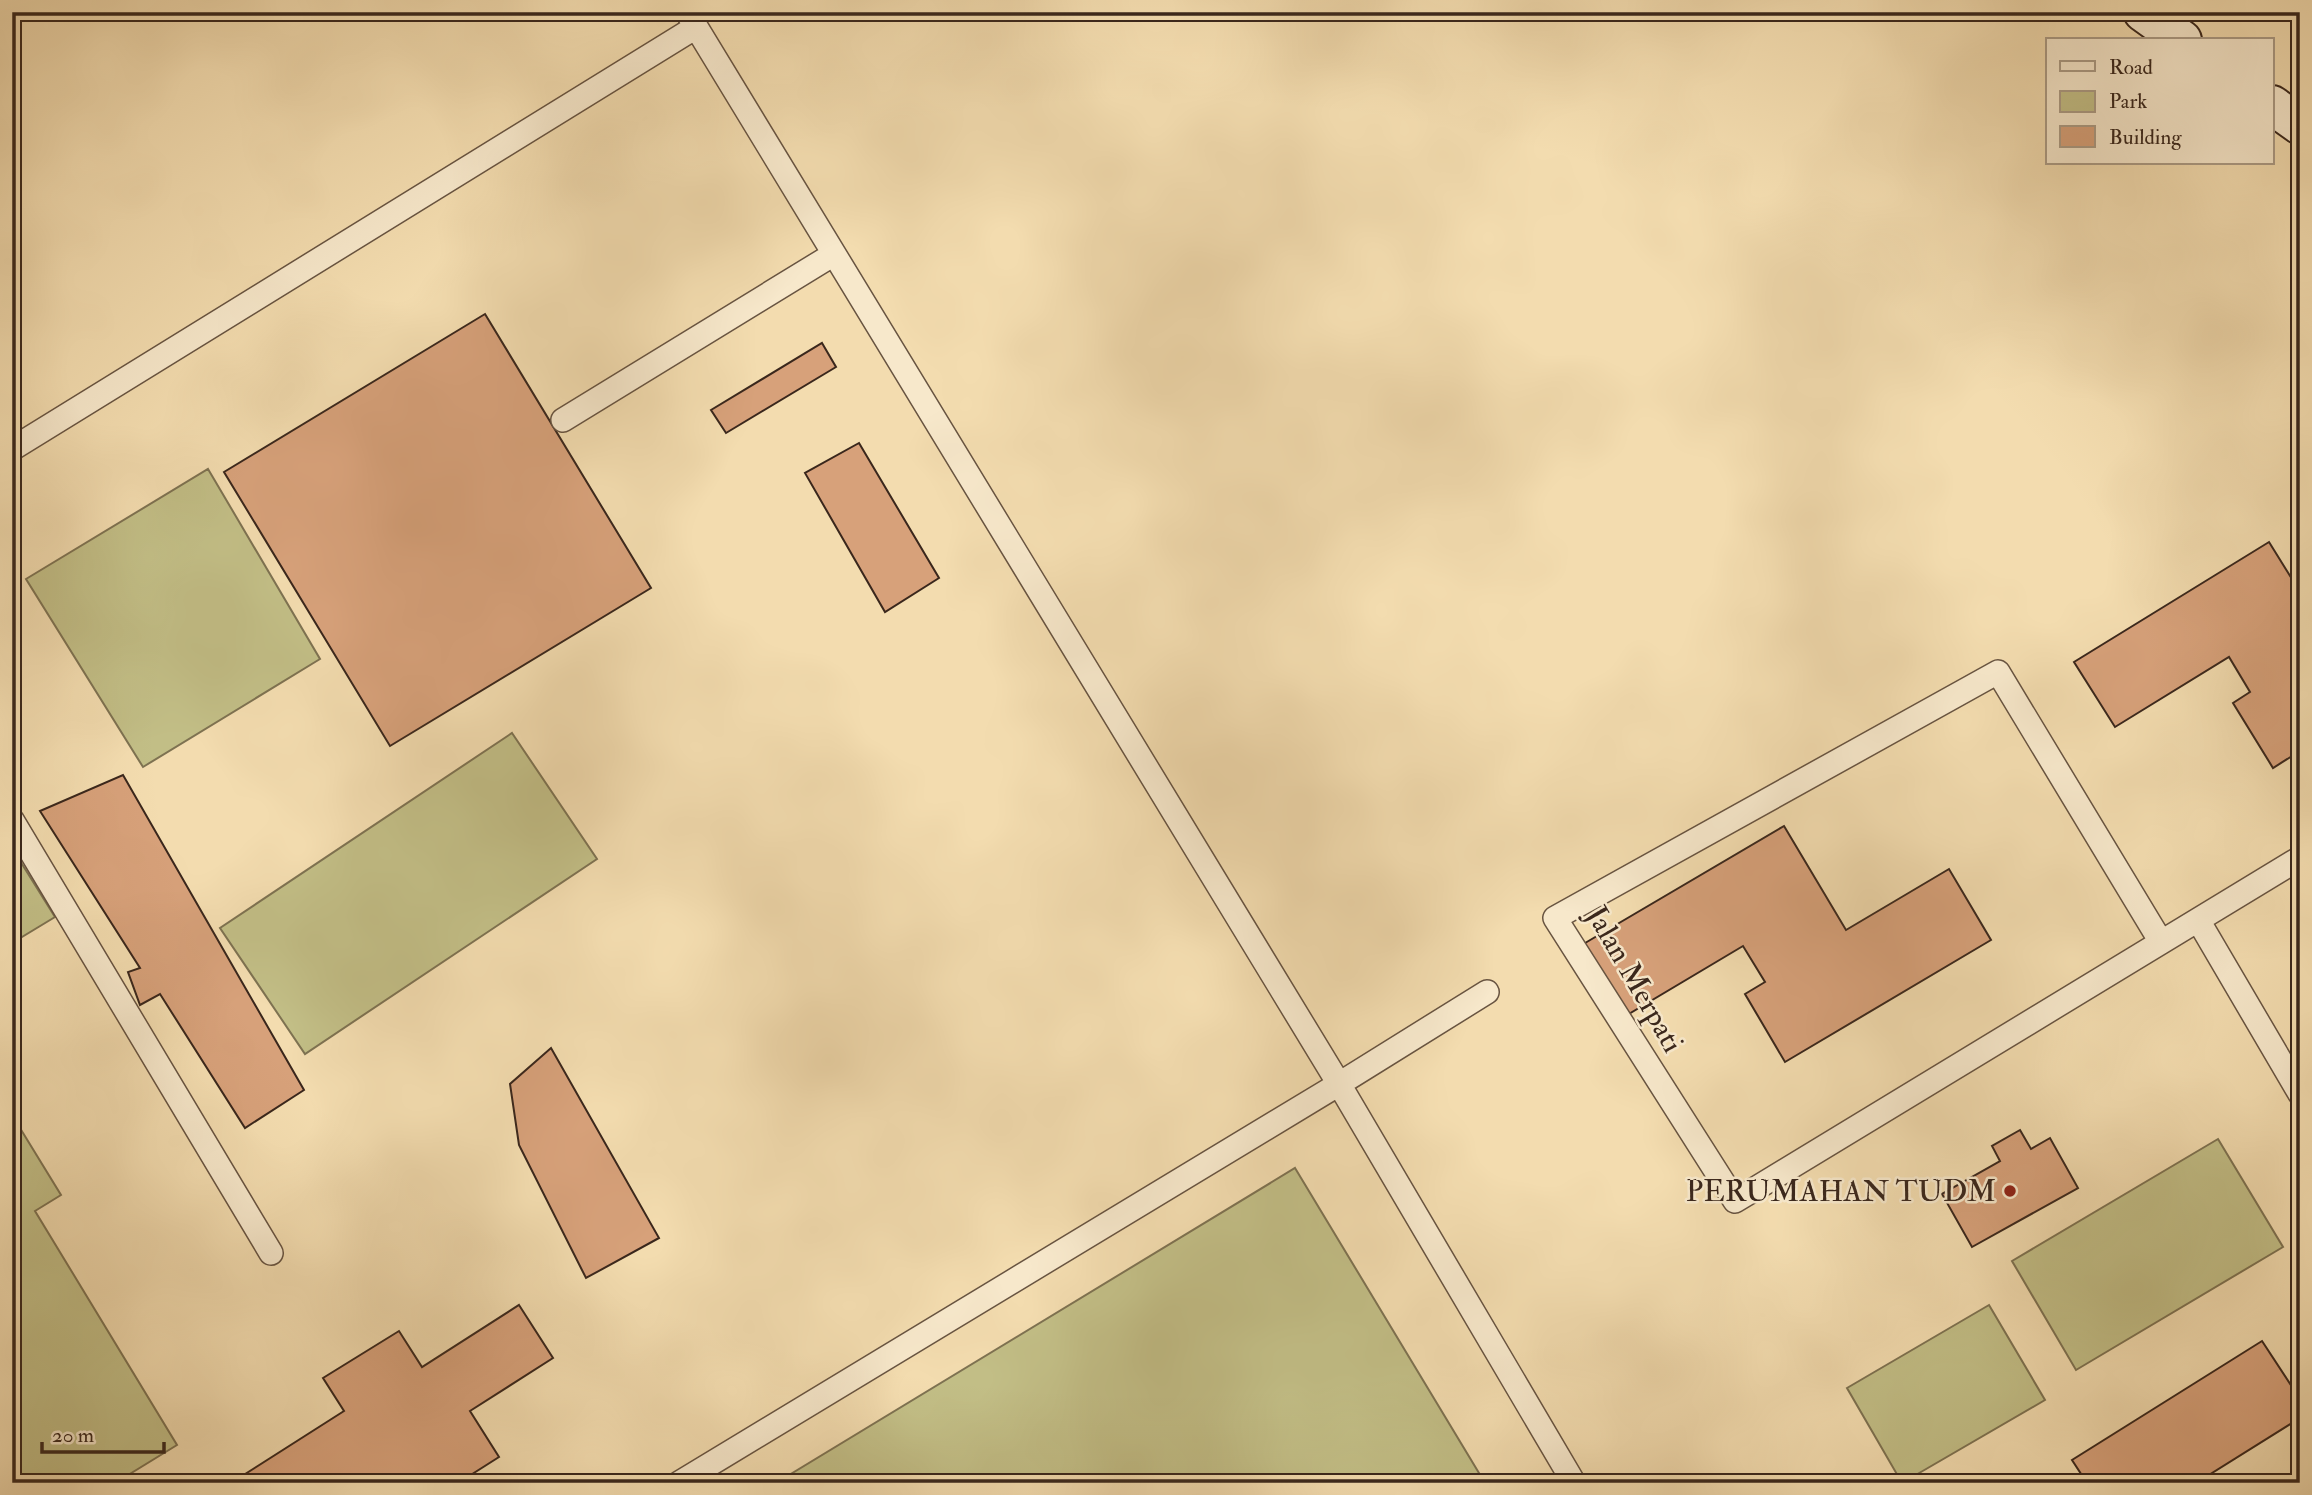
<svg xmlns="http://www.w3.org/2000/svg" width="2312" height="1495" viewBox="0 0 2312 1495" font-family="'IM FELL Double Pica',serif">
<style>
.green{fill:#c2be86;stroke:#7e7251;stroke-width:2}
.building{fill:#d7a17a;stroke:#3a271c;stroke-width:2}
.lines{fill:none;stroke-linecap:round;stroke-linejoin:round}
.lane-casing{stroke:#685441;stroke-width:26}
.secondary-casing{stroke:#3a271c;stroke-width:42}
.lane{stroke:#f7e8cb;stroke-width:23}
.secondary{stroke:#f7e8cb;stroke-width:38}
.poi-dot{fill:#8f2418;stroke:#f7e8cb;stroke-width:2.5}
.labels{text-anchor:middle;stroke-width:5;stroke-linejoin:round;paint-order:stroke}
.street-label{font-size:30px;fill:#3a271c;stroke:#f7e8cb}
.poi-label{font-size:30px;fill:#3a271c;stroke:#f7e8cb;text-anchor:end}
</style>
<rect width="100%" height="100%" fill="#f3dcaf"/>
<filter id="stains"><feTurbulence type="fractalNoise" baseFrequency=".00286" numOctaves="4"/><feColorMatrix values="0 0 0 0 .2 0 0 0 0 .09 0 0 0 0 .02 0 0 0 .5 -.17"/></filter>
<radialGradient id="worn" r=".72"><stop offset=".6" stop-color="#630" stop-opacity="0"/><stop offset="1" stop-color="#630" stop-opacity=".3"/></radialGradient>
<path class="green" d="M208,469L320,659L143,767L26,579Z
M512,733L597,859L305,1054L220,928Z
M12,848L55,917L12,943Z
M12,1115L61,1195L35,1211L177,1445L115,1483H12Z
M2218,1139L2283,1247L2076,1370L2012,1261Z
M1295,1168L1485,1483H776Z
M1989,1305L2045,1400L1902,1483L1847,1388Z"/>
<path class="building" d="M485,314L651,588L390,746L224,472Z
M822,343L836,367L726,433L711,410Z
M859,443L939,578L885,612L805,473Z
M2269,542L2300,592V751L2273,768L2233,703L2250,692L2229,657L2115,727L2074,662Z
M123,775L304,1090L245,1128L160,994L140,1005L128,972L140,968L40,811Z
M1784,826L1846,930L1949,869L1991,940L1785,1062L1745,994L1765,982L1743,946L1622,1018L1580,946Z
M551,1048L659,1238L586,1278L519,1145L510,1084Z
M2020,1130L2031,1149L2050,1138L2078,1188L1972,1247L1942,1194L2000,1161L1992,1146Z
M519,1305L553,1358L470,1411L499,1457L458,1483H231L344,1411L323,1378L399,1331L422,1367Z
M2262,1341L2300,1399V1418L2196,1483H2087L2072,1460Z"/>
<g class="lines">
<defs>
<path id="lane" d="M687,12L1339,1084L1574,1483
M563,420L834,254
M12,449L696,27
M12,820L271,1253
M2198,920L2300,1094
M2161,942L1998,672L1555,918L1735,1201L2300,858
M679,1483L1339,1084L1487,992"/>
<path id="secondary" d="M2143,12L2182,40
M2272,105L2300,125"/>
</defs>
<use href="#lane" class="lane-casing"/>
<use href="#secondary" class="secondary-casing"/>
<use href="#lane" class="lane"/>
<use href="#secondary" class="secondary"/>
</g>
<circle class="poi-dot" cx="2010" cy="1191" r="7"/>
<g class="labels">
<g class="street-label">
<text transform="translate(1635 979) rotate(60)" y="10">Jalan Merpati</text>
</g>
<g class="poi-label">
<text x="1996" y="1201">PERUMAHAN TUDM</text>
</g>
</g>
<rect width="2312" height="1495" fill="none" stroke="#f3dcaf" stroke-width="42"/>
<rect x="14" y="14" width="2284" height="1467" fill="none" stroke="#3a271c" stroke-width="3.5"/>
<rect x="21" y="21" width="2270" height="1453" fill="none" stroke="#3a271c" stroke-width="2"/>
<rect x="2046" y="38" width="228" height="126" fill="#f7e8cb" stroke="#ab9b85" stroke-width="2"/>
<rect x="2060" y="61" width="35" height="10" fill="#f7e8cb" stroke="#ab9b85" stroke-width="2"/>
<text x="2109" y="74" font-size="21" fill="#3a271c">Road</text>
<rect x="2060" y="91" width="35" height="21" fill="#c2be86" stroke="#ab9b85" stroke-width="2"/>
<text x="2109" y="108" font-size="21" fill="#3a271c">Park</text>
<rect x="2060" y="126" width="35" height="21" fill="#d7a17a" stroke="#ab9b85" stroke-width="2"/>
<text x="2109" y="144" font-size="21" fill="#3a271c">Building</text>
<path d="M42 1442v10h122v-10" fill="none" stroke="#3a271c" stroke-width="3.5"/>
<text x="52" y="1442" font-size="21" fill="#3a271c" stroke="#f7e8cb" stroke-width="5" paint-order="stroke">20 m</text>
<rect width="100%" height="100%" filter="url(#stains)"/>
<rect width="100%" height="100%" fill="url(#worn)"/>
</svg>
